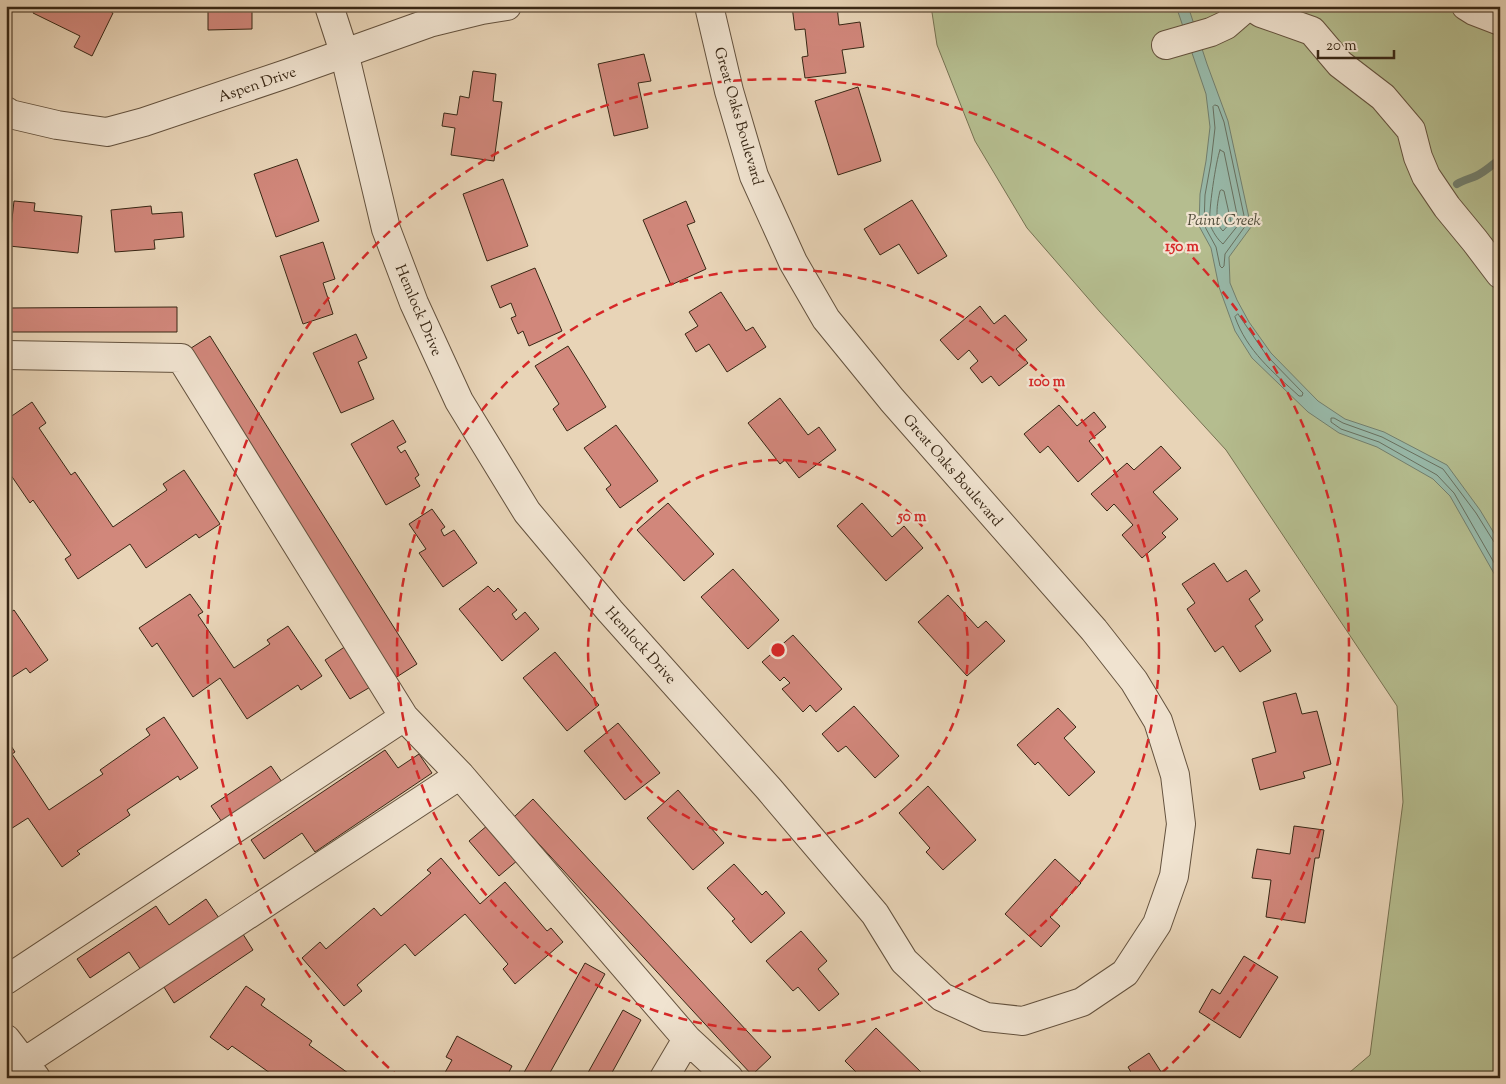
<svg xmlns="http://www.w3.org/2000/svg" width="1506" height="1084" viewBox="0 0 1506 1084" font-family="'Sorts Mill Goudy',serif">
<style>
.green{fill:#b5bd8f;stroke:#767252}
.water{fill:#98b9a9;stroke:#727f6e}
.lines{fill:none;stroke-linecap:round;stroke-linejoin:round}
.shore{stroke:#68705f;stroke-width:1}
.stream{stroke:#727f6e;stroke-width:8}
.building{fill:#d1877b;stroke:#382715}
.minor-casing{stroke:#64523e;stroke-width:30}
.minor{stroke:#f0e3d0;stroke-width:28}
.ring{fill:none;stroke:#d62828;stroke-width:2.5;stroke-dasharray:9 6}
.labels{text-anchor:middle;stroke-width:4.5;stroke-linejoin:round;paint-order:stroke}
.street-label{font-size:15px;fill:#382715;stroke:#f0e3d0}
.water-label{font-size:16px;font-style:italic;fill:#504c3a;stroke:#f0e3d0}
.centre{fill:#d62828;stroke:#f0e3d0;stroke-width:2.5}
.ring-label{font-size:15px;text-anchor:middle;font-weight:bold;fill:#d62828;stroke:#f0e3d0;stroke-width:4.5;stroke-linejoin:round;paint-order:stroke}
</style>
<rect width="100%" height="100%" fill="#e8d4b7"/>
<filter id="stains"><feTurbulence type="fractalNoise" baseFrequency=".004" numOctaves="4"/><feColorMatrix values="0 0 0 0 .2 0 0 0 0 .09 0 0 0 0 .02 0 0 0 .5 -.17"/></filter>
<radialGradient id="worn" r=".72"><stop offset=".6" stop-color="#630" stop-opacity="0"/><stop offset="1" stop-color="#630" stop-opacity=".3"/></radialGradient>
<path class="green" d="M931,6H1500V1078H1343L1370,1055L1403,802L1397,706L1226,450L1100,312L1027,228L975,141L937,45Z"/>
<path class="water" d="M1176,6H1188L1207,64L1228,121L1251,227L1229,257L1230,283L1237,300L1249,322L1271,353L1318,401L1345,419L1384,432L1447,465L1480,510L1500,543V584L1450,496L1433,479L1377,447L1339,433L1308,412L1252,358L1235,331L1219,287L1211,248L1199,226L1200,194L1206,161L1210,127L1206,94Z"/>
<g class="lines">
<path class="shore" d="M1215,105L1218,106L1224,122L1246,225L1225,254L1224,266L1222,268L1220,266L1216,247L1204,225L1205,195L1211,162L1215,128L1213,107Z
M1220,150L1224,152L1239,224L1223,244C1218,240 1212,231 1210,224C1208,213 1216,160 1220,150Z
M1222,190L1224,191L1231,222L1223,231C1214,223 1217,203 1220,191Z
M1238,314L1267,356L1303,393L1302,396H1299C1273,372 1247,351 1235,317Z
M1500,545L1494,542L1476,513L1443,469L1382,437L1343,423L1334,418H1331V422L1341,429L1379,442L1437,475L1454,493L1500,573"/>
<path class="stream" d="M1457,184C1463,180 1469,179 1476,176C1485,172 1492,165 1500,159"/>
</g>
<path class="building" d="M36,6H100L113,13L92,56L74,47L80,36L33,13Z
M208,6H252V29L208,30Z
M792,6H837L839,25L860,22L864,47L842,50L846,73L805,78L802,57L808,56L805,29L795,30Z
M644,54L651,81L638,83L648,128L614,136L598,64Z
M473,71L496,74L493,101L502,102L494,161L451,155L455,128L442,126L444,113L457,115L460,96L469,98Z
M858,87L881,161L838,175L815,101Z
M297,159L319,221L276,237L254,174Z
M503,179L528,246L487,261L463,194Z
M912,200L947,256L918,274L899,244L880,255L864,229Z
M14,201L35,203L34,211L82,216L78,253L9,246Z
M686,201L695,222L687,225L706,269L671,285L643,220Z
M151,206L152,214L182,212L184,237L154,240L155,249L115,252L111,210Z
M323,242L335,279L323,283L333,314L303,324L280,256Z
M535,268L562,331L529,346L523,331L518,334L511,318L516,316L511,303L500,308L491,286Z
M721,292L746,331L753,327L766,347L727,372L709,344L696,352L685,334L698,326L689,312Z
M980,306L994,324L1005,315L1027,340L1016,349L1028,363L999,386L991,376L982,383L970,368L978,361L969,350L958,360L940,340Z
M177,307V332H6V308Z
M356,334L367,358L358,362L374,399L341,413L313,353Z
M210,336L417,664L395,678L188,350Z
M568,346L606,407L567,431L553,409L559,404L535,366Z
M780,398L808,435L819,427L836,450L799,478L785,460L780,464L748,423Z
M32,402L46,423L39,428L71,475L75,472L113,527L167,490L163,484L184,470L220,524L199,538L196,534L146,568L130,544L78,579L65,559L71,555L33,500L30,503L6,468V420Z
M1059,405L1077,426L1094,412L1106,427L1089,441L1104,459L1078,482L1048,446L1040,453L1024,434Z
M393,420L406,442L397,447L401,453L405,450L419,475L415,478L420,486L386,505L351,444Z
M616,425L658,481L620,508L606,489L611,485L584,448Z
M1161,446L1181,468L1153,492L1178,519L1162,533L1166,537L1142,558L1122,535L1133,525L1114,504L1107,511L1091,494L1127,463L1134,470Z
M668,503L714,554L684,581L637,530Z
M862,503L892,537L904,526L923,548L886,581L837,526Z
M432,509L445,527L441,530L444,536L454,530L477,563L443,587L419,553L426,549L409,524Z
M1214,563L1227,582L1246,570L1260,591L1249,599L1263,620L1255,626L1271,651L1240,672L1223,646L1215,652L1187,609L1195,603L1182,584Z
M733,569L779,620L748,649L701,597Z
M488,586L494,592L498,588L517,610L512,614L516,620L525,612L539,629L502,661L459,609Z
M190,594L203,612L198,615L234,668L270,644L267,640L288,626L322,676L301,690L298,685L247,719L220,678L193,697L157,643L152,647L139,628Z
M948,595L978,628L986,621L1005,641L967,676L918,622Z
M14,610L48,660L30,673L26,668L6,681V615Z
M793,635L842,689L816,712L810,705L803,712L782,689L790,683L784,677L780,681L762,662Z
M346,646L372,686L350,699L325,660Z
M555,652L599,705L567,731L523,678Z
M1296,693L1302,714L1317,711L1331,764L1303,772L1305,778L1260,790L1252,759L1276,752L1263,702Z
M854,706L899,756L875,778L846,746L838,752L822,734Z
M1058,708L1076,727L1064,738L1095,772L1069,796L1038,762L1035,765L1017,745Z
M164,717L198,768L180,780L178,776L127,810L130,815L77,851L80,854L62,867L28,818L6,832V738L15,752L12,754L49,810L103,774L100,770L150,735L146,729Z
M618,723L660,773L625,800L584,751Z
M385,750L398,768L419,754L432,773L315,852L302,833L264,859L251,840Z
M271,766L284,785L224,825L211,806Z
M928,786L976,840L943,870L926,852L930,848L899,813Z
M678,790L724,843L693,870L647,818Z
M533,799L771,1057L752,1075L514,817Z
M488,825L518,860L499,876L469,841Z
M1294,826L1324,830L1319,858H1315L1305,923L1266,917L1271,880L1252,878L1257,849L1290,854Z
M441,858L480,904L505,882L547,931L551,928L563,942L515,984L503,969L508,964L465,914L415,956L405,944L357,985L362,991L344,1006L302,958L320,942L326,949L374,908L381,916L431,873L427,870Z
M1055,859L1081,883L1050,917L1060,926L1041,947L1005,914Z
M734,864L762,895L766,891L785,913L751,943L732,921L735,919L707,888Z
M206,899L219,918L141,970L129,952L90,978L77,959L156,906L169,925Z
M241,931L253,950L174,1003L162,984Z
M801,931L827,961L818,969L839,994L819,1011L798,987L793,991L766,961Z
M1244,956L1278,977L1240,1038L1199,1012L1212,989L1220,994Z
M585,963L605,974L547,1078H521Z
M246,986L265,999L261,1005L312,1041L309,1045L355,1078H277L232,1046L228,1050L210,1037Z
M623,1010L641,1020L609,1078H585Z
M876,1028L926,1077L862,1078L845,1061Z
M457,1036L512,1066L506,1078H442L452,1060L446,1057Z
M1149,1053L1165,1078H1131L1133,1076L1128,1067Z"/>
<g class="lines">
<defs>
<path id="minor" d="M329,6L344,52L386,229L414,303L459,401L527,512L610,611L769,789L875,914L904,961L942,997L986,1017L1023,1021L1082,1002L1125,973L1157,924L1174,876L1181,824L1175,775L1158,721L1134,681L1094,630L892,400L826,319L793,262L754,176L729,91L709,6
M1250,6L1261,13L1312,31L1340,64L1383,97L1411,130L1418,157L1426,176L1447,207L1475,241L1500,274
M1466,6L1474,11L1500,21
M1166,45L1211,32L1226,25L1248,6
M6,111L10,114L57,125L107,132L144,122L289,73L429,23L482,10L507,6
M6,355L181,358L404,717L6,980
M460,775L687,1039L664,1078
M6,1039L36,1078
M687,1039L729,1078
M6,1074L460,775L404,717"/>
</defs>
<use href="#minor" class="minor-casing"/>
<use href="#minor" class="minor"/>
</g>
<g class="ring">
<circle cx="778" cy="650" r="190"/>
<circle cx="778" cy="650" r="381"/>
<path d="M400 1078A571 571 0 1 1 1156 1078"/>
</g>
<g class="labels">
<g class="street-label">
<text transform="translate(257 84) rotate(-19)" y="5">Aspen Drive</text>
<text transform="translate(739 116) rotate(74)" y="5">Great Oaks Boulevard</text>
<text transform="translate(419 310) rotate(67)" y="5">Hemlock Drive</text>
<text transform="translate(953 470) rotate(49)" y="5">Great Oaks Boulevard</text>
<text transform="translate(641 645) rotate(48)" y="5">Hemlock Drive</text>
</g>
<g class="water-label">
<text x="1224" y="225">Paint Creek</text>
</g>
</g>
<circle cx="778" cy="650" r="8" class="centre"/>
<g class="ring-label">
<text x="1182" y="251">150 m</text>
<text x="1047" y="386">100 m</text>
<text x="912" y="521">50 m</text>
</g>
<rect width="1506" height="1084" fill="none" stroke="#e8d4b7" stroke-width="25"/>
<rect x="8" y="8" width="1491" height="1069" fill="none" stroke="#382715" stroke-width="2.5"/>
<rect x="12" y="12" width="1481" height="1059" fill="none" stroke="#382715"/>
<path d="M1318 50v8h76v-8" fill="none" stroke="#382715" stroke-width="2.5"/>
<text x="1326" y="50" font-size="15" fill="#382715" stroke="#f0e3d0" stroke-width="4" paint-order="stroke">20 m</text>
<rect width="100%" height="100%" filter="url(#stains)"/>
<rect width="100%" height="100%" fill="url(#worn)"/>
</svg>
